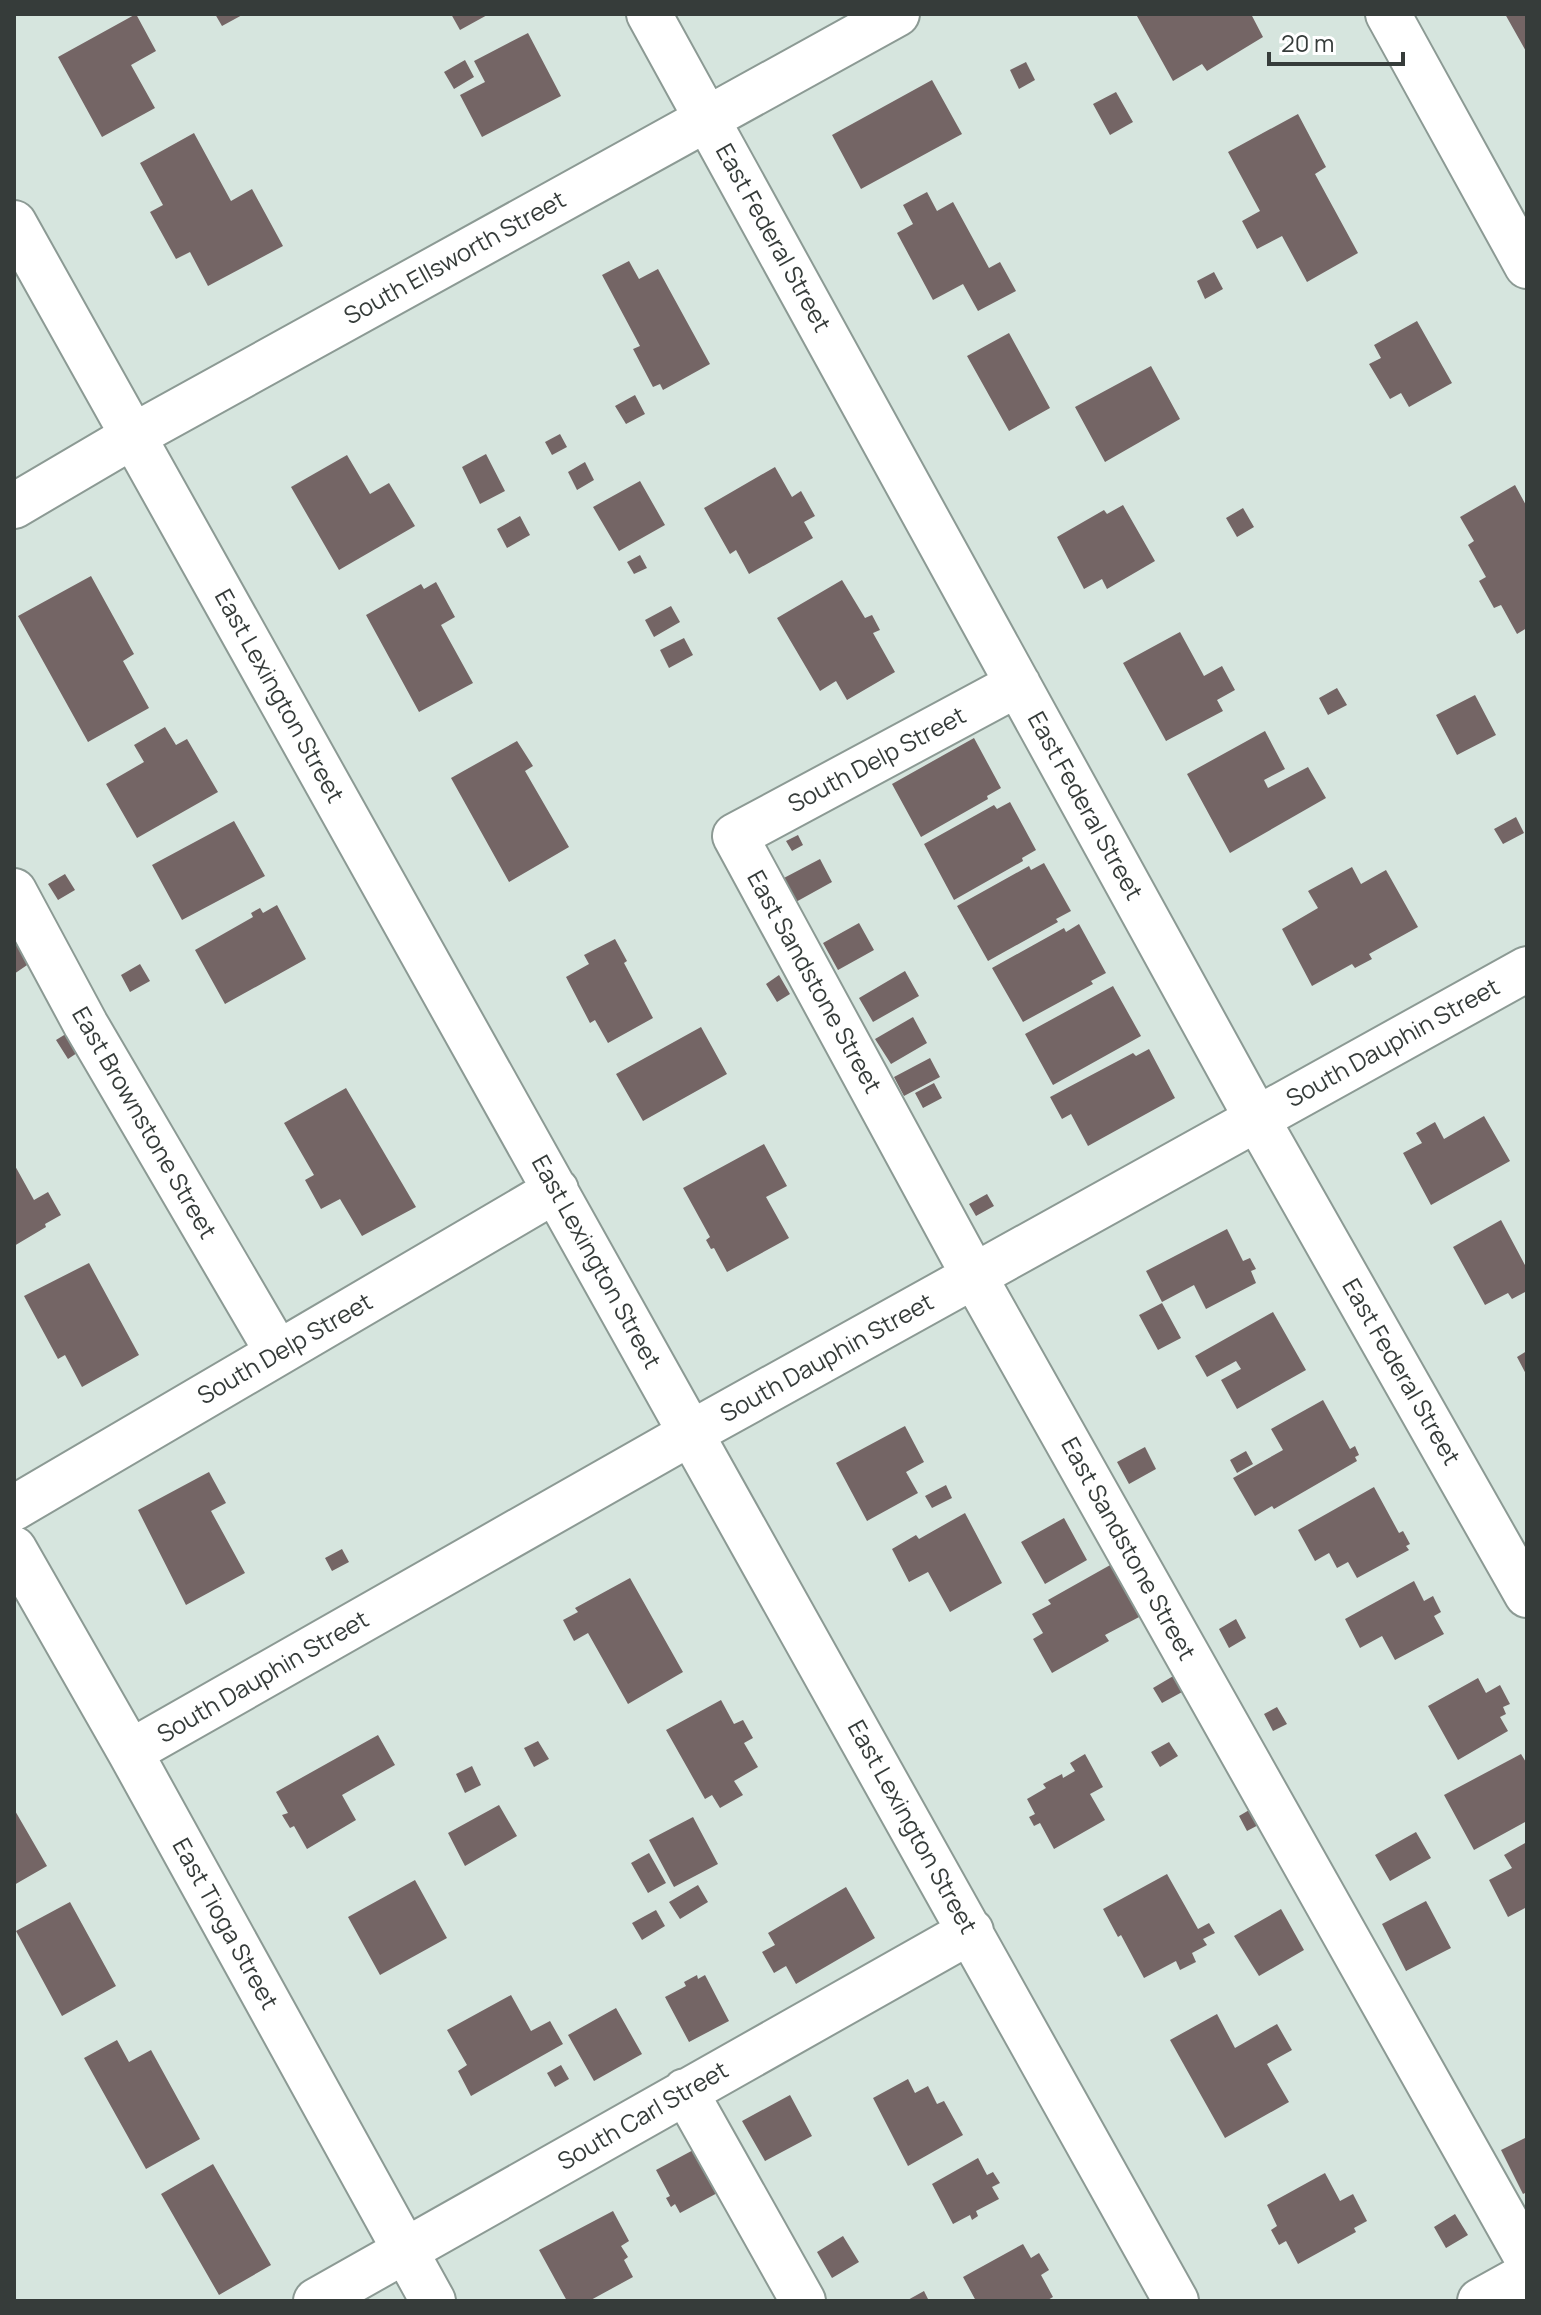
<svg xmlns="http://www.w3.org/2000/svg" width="1541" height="2315" viewBox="0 0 1541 2315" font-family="Manrope,sans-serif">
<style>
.building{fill:#746565}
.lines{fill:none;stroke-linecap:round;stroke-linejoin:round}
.minor-casing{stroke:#8c9a94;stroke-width:48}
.minor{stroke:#fff;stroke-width:44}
.labels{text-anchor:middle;stroke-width:8;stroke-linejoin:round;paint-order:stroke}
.street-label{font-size:24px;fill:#363c3a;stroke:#fff}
</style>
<rect width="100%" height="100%" fill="#d6e5de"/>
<path class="building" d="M136,14L156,51L131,65L155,108L102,137L58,57Z
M215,14H244L222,26Z
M451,14H489L460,30Z
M1140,14H1251L1263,37L1207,71L1202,64L1173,81L1137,16Z
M1505,14H1527V53Z
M528,33L561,96L482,137L460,95L485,82L474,61Z
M465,60L474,77L454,89L444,72Z
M1026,62L1035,80L1019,89L1010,70Z
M932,80L962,134L861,189L832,135Z
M1116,92L1133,122L1110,135L1093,104Z
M1298,114L1326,167L1315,174L1358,253L1307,282L1282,236L1257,249L1242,221L1260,211L1228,152Z
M194,133L231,201L252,189L283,246L208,286L190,252L176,259L150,212L163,205L140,163Z
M927,192L937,211L953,202L989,268L1000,262L1016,291L978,311L963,284L933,300L897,233L913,224L903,205Z
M629,261L639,279L658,269L710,364L663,390L660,384L653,387L633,349L640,346L602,275Z
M1214,272L1223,289L1205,299L1197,281Z
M1417,321L1452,383L1409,407L1401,393L1390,399L1369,364L1381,358L1374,345Z
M1009,333L1050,408L1009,431L967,356Z
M1151,366L1180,419L1105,462L1075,407Z
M635,395L645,414L626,424L615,406Z
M560,434L567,447L552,455L545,442Z
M486,454L505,491L480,504L462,467Z
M347,455L370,494L389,483L415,526L339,570L291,487Z
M585,462L594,480L577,490L568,472Z
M775,467L792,497L801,491L815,516L804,522L813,538L749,574L736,550L730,554L704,508Z
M640,481L665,525L619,551L593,507Z
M1515,485L1527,507V628L1517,634L1501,605L1494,608L1479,581L1486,577L1468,545L1474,541L1460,517Z
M1123,505L1155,561L1107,589L1102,579L1084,589L1057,537L1104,510L1107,514Z
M1243,508L1254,527L1237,537L1226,518Z
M520,516L530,535L507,548L497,529Z
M640,555L647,568L634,574L627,562Z
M91,576L134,654L123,661L149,708L88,742L18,616Z
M842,580L865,618L872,615L880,630L873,633L895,672L847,700L836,681L820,691L777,618Z
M436,582L455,617L441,625L473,683L419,712L366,615L421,584L424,589Z
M671,606L680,622L654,637L645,620Z
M1180,632L1204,676L1222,666L1235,690L1217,700L1223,711L1166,741L1123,663Z
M684,638L693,655L669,668L660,650Z
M1337,688L1347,705L1328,715L1319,698Z
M1475,695L1496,735L1457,755L1436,715Z
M165,727L176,745L187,739L218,792L137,838L106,784L144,762L134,745Z
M1265,731L1285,769L1264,780L1268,788L1308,767L1326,798L1230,853L1187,774Z
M974,738L1001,788L987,796L988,799L921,837L892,784Z
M517,741L533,766L525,771L569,847L509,882L451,778Z
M1010,802L1036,850L1022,858L1023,861L954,900L924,844L994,805L997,809Z
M1516,817L1524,833L1503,844L1494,829Z
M234,821L265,876L182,920L152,865Z
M798,835L803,845L792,851L786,841Z
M820,859L832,882L794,903L782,879Z
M1044,863L1071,911L1056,919L1058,922L988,961L957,906L1029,866L1031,870Z
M1352,867L1361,884L1386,870L1418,927L1369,954L1372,959L1355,968L1352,964L1312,986L1282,929L1318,908L1308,891Z
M65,874L75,890L58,900L48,884Z
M277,905L306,959L225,1004L195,950L253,917L251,913L260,908L263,913Z
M859,923L874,950L838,970L823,943Z
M1079,924L1106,973L1091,981L1093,984L1023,1022L992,968L1064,928L1066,932Z
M17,938L33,961L14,974V940Z
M615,939L627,961L624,963L653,1018L608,1043L595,1020L590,1023L566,977L589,964L584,955Z
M140,964L150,981L130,992L121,975Z
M905,971L919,996L873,1022L859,998Z
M779,975L790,994L777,1002L766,984Z
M1113,986L1141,1036L1053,1085L1025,1034Z
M913,1017L927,1043L891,1064L875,1039Z
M701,1027L727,1074L643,1121L616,1074Z
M69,1032L80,1051L68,1059L56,1040Z
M1149,1049L1175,1098L1088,1146L1071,1114L1062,1119L1050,1097L1133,1053L1136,1056Z
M930,1058L940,1077L904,1096L894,1077Z
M934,1083L942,1098L923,1108L915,1093Z
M346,1088L416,1207L362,1236L340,1199L321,1209L305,1180L314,1175L284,1123Z
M1484,1116L1510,1161L1431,1205L1403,1153L1422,1143L1416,1133L1435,1122L1444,1139Z
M764,1144L787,1186L766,1197L789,1238L727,1272L714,1248L711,1249L706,1240L710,1237L683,1188Z
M14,1164L34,1200L48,1192L61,1215L45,1224L46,1227L14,1246Z
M987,1194L994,1206L976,1216L969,1204Z
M1501,1220L1527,1269V1291L1512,1299L1508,1293L1485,1305L1453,1247Z
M1227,1229L1243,1261L1250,1258L1256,1269L1251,1271L1256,1283L1206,1309L1194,1285L1162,1302L1146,1271Z
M89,1263L139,1355L82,1387L65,1355L58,1359L24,1296Z
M1162,1303L1181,1338L1158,1350L1139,1315Z
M1273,1312L1306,1370L1237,1409L1221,1380L1241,1369L1236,1361L1207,1377L1195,1356Z
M1527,1351V1376L1517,1357Z
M1323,1400L1350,1449L1355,1446L1359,1455L1355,1457L1357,1461L1274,1509L1272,1506L1255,1516L1233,1478L1283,1450L1271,1429Z
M905,1426L924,1462L906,1472L918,1493L867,1521L836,1463Z
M1145,1447L1156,1469L1129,1484L1117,1462Z
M1246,1451L1253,1464L1237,1473L1230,1460Z
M209,1472L226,1503L211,1511L245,1573L186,1605L138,1510Z
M946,1485L952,1498L932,1508L925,1496Z
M1374,1487L1399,1533L1403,1531L1410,1544L1406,1546L1409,1550L1357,1578L1348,1562L1337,1568L1329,1553L1315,1561L1298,1530Z
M965,1513L1002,1583L950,1612L928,1572L909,1582L892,1549L916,1535L919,1539Z
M1064,1518L1087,1560L1045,1584L1021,1542Z
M342,1549L349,1562L332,1571L325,1558Z
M1112,1564L1141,1616L1105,1635L1109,1641L1052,1673L1033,1639L1043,1633L1032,1614L1051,1604L1048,1600Z
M630,1578L683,1672L628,1704L588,1633L574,1641L563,1620L578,1612L575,1608Z
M1414,1581L1424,1601L1433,1596L1441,1612L1434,1616L1444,1634L1395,1660L1382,1636L1360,1648L1345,1619Z
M1236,1619L1246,1638L1229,1648L1219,1629Z
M1175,1675L1184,1691L1162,1703L1153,1688Z
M1478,1678L1486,1693L1500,1685L1510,1704L1503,1707L1506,1714L1500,1717L1508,1731L1458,1760L1428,1706Z
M721,1700L734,1724L743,1720L753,1738L744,1743L758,1767L734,1781L743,1795L720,1808L712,1795L705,1799L666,1730Z
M1277,1707L1287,1724L1273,1731L1264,1714Z
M378,1735L395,1765L342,1795L356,1820L307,1849L294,1826L290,1828L282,1815L288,1813L276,1792Z
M538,1741L549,1759L534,1767L524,1748Z
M1169,1742L1178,1756L1160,1767L1151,1752Z
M1085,1754L1103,1787L1090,1794L1105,1820L1054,1849L1040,1823L1034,1826L1029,1817L1035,1814L1027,1799L1046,1788L1043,1784L1062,1774L1063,1778L1075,1771L1070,1763Z
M1521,1754L1527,1764V1821L1474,1850L1444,1795Z
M472,1766L481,1785L465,1793L456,1774Z
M499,1805L517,1836L465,1866L448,1833Z
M1256,1806L1264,1822L1247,1831L1239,1816Z
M14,1809L47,1866L14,1885Z
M693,1817L718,1864L674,1887L649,1840Z
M1416,1832L1431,1858L1390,1881L1375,1855Z
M1527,1842V1907L1508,1917L1489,1880L1512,1868L1504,1855Z
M649,1853L666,1883L648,1893L631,1863Z
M1167,1874L1198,1929L1209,1923L1215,1933L1203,1939L1207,1945L1192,1953L1196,1962L1180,1970L1176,1961L1144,1978L1121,1935L1118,1937L1103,1909Z
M415,1880L447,1938L380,1975L348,1917Z
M698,1885L708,1902L680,1919L669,1902Z
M846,1887L875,1938L796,1984L786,1966L774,1973L762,1952L775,1945L768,1933Z
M1426,1901L1451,1948L1406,1971L1382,1924Z
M70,1902L116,1986L62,2016L16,1931Z
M1281,1909L1304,1950L1259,1976L1234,1936Z
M656,1910L665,1926L642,1940L632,1923Z
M697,1975L698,1979L705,1975L729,2021L689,2042L665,1997L686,1986L684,1982Z
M511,1995L531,2031L550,2021L563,2044L471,2096L458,2071L467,2065L447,2030Z
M616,2008L642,2054L594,2081L568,2035Z
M1217,2014L1235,2048L1277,2024L1292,2050L1267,2064L1289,2102L1225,2138L1170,2040Z
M117,2040L129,2062L151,2050L200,2139L146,2169L84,2058Z
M561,2065L569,2079L555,2087L547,2073Z
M908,2079L915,2093L928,2086L937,2104L944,2101L963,2135L908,2166L873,2098Z
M790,2095L812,2136L765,2161L742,2121Z
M1527,2137V2192L1523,2194L1501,2150Z
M697,2148L721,2191L680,2213L675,2204L671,2207L666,2198L670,2196L656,2170Z
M978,2158L987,2175L993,2172L1000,2183L992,2187L999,2199L976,2211L978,2216L972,2220L970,2215L953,2224L932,2184Z
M213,2164L271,2265L219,2295L161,2194Z
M1325,2173L1340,2201L1353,2194L1367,2221L1354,2228L1356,2232L1298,2264L1286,2241L1279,2245L1271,2230L1277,2226L1267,2205Z
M613,2211L629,2241L621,2246L628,2257L624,2260L633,2277L589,2301H567L539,2250Z
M1455,2214L1468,2235L1446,2248L1434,2227Z
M843,2236L859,2262L832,2278L817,2252Z
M1023,2244L1031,2258L1039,2253L1049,2270L1041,2275L1053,2297L1046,2301H976L963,2277Z
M924,2291L929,2301H906Z"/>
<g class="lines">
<defs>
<path id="minor" d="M649,14L1257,1119L1527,1595
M1388,14L1527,266
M14,223L1176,2301
M14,506L133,436L897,14
M1018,684L735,836L974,1276L1527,2258
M14,891L86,1025L278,1353
M14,1508L556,1190
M14,1549L130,1752L433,2301
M130,1752L691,1433L1527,969
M685,2091L803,2301
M316,2301L971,1931
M1480,2301L1527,2275"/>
</defs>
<use href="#minor" class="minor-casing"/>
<use href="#minor" class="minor"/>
</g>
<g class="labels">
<g class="street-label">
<text transform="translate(773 238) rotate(61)" y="8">East Federal Street</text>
<text transform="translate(455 258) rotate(-29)" y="8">South Ellsworth Street</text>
<text transform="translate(279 696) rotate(61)" y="8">East Lexington Street</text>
<text transform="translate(877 760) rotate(-28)" y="8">South Delp Street</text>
<text transform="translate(1085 806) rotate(61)" y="8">East Federal Street</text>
<text transform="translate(814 982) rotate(61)" y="8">East Sandstone Street</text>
<text transform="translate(1393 1043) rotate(-29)" y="8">South Dauphin Street</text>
<text transform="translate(144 1123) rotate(60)" y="8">East Brownstone Street</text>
<text transform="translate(596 1262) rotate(61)" y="8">East Lexington Street</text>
<text transform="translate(285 1349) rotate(-30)" y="8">South Delp Street</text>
<text transform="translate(827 1358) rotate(-29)" y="8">South Dauphin Street</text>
<text transform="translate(1401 1372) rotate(60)" y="8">East Federal Street</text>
<text transform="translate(1128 1549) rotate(61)" y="8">East Sandstone Street</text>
<text transform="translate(263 1677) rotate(-30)" y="8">South Dauphin Street</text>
<text transform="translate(912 1827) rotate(61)" y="8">East Lexington Street</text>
<text transform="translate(225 1924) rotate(61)" y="8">East Tioga Street</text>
<text transform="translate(643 2116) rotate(-30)" y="8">South Carl Street</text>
</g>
</g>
<rect width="1541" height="2315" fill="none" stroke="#363c3a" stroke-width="32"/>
<path d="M1269 52v12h134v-12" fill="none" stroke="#363c3a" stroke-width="4"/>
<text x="1281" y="52" font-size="24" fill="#363c3a" stroke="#ffffff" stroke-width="6" paint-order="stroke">20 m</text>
</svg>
